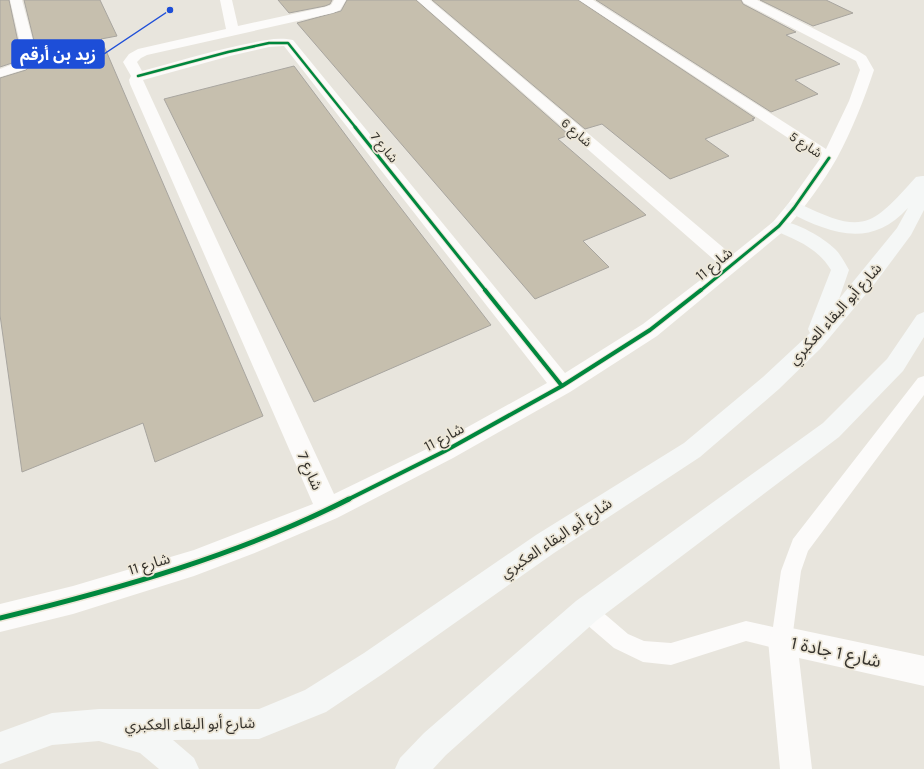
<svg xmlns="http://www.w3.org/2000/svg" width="924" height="769" viewBox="0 0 924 769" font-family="Karla,'Noto Sans Arabic',sans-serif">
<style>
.building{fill:#c6bfae;stroke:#a8a59f}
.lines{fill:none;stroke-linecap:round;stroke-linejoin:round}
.service{fill:#fcfbfa;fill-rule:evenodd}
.minor{fill:#fcfbfa;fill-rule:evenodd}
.secondary{fill:#f5f7f6;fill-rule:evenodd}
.cycleway-far3-casing{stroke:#ede7d8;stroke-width:4}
.cycleway-far2-casing{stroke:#ede7d8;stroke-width:5}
.cycleway-far1-casing{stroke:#ede7d8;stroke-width:6}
.cycleway-casing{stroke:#ede7d8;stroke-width:8}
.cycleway-far3{stroke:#00873e;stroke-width:2.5}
.cycleway-far2{stroke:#00873e;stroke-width:3}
.cycleway-far1{stroke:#00873e;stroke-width:4}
.cycleway{stroke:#00873e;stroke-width:5}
.labels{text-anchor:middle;stroke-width:3.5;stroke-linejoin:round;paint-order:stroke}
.far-street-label{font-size:13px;fill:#36332d;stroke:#ede7d8}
.street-label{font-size:15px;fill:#36332d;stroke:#ede7d8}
.near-street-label{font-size:18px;fill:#36332d;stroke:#ede7d8}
.leader{fill:none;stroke:#1d4ed8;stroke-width:1.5}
.callout-dot{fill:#1d4ed8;stroke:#ede7d8;stroke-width:1.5}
.callout{fill:#1d4ed8;stroke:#1d4ed8;stroke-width:1.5}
.callout-label{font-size:16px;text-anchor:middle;font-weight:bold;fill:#fff}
</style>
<rect width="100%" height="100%" fill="#e8e5dd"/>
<path class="building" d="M0,0H9L21,56L15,62L0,67Z
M24,0H100L117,36L101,39L263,416L155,462L143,423L22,472L0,315V78L26,70L38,57Z
M278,0H332L330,4L325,6L289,13Z
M347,0H416L569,135L558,139L646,215L583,241L609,267L535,299L297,23L341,11Z
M432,0H578L755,118L752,119L754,120L705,139L729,156L670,179L602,124L585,129Z
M596,0H741L743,4L796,32L786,35L840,64L795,80L818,94L771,112Z
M760,0H826L853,13L813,26Z
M294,66L380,181L491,325L314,402L164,99Z"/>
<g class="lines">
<path class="service" d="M924,376V395L808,551L801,571L792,640L789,647L782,650L746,641L671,665L643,662L614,648L579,618L576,611L579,604L586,601L593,604L628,634L644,641L671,643L746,621L773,627L781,571L793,539L918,378Z"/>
<path class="minor" d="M10,0H22L37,56L26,69L0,77V69L16,63L23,56Z
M220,0H232L238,26L325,7L331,5L334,0H346L340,10L333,13L147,55L141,58L137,62L142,71C175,62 208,52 241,45C258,42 275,36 293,40L565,373L643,324L720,265L417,0H430L732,255L773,222L788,204L820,159L579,0H593L826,149L849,101L860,70L856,61L744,3L742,0H757L858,51L866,56L874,70C864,100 852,130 837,158C823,183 804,208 785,230L657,336L570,392L453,458L337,518L257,552L194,576L73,614L0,632V604L73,586L194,550L313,504L130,84L129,80L131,76L123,62L129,54L138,49L226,29ZM284,46L547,383L437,444L334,494L143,80L230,56L269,47Z
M782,626L924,656V686L799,658L812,769H780L768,640L772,630Z"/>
<path class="secondary" d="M922,176H924V210L911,235L876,282L820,349L779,389L700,457L554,553L384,673L326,712L259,739L173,740L194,758L199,769H159L140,753L99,741L52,745L0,764V732L52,713L99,709H259L305,690L364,653L536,535L684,443L763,377L806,337L810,333L808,329L831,270C818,248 795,239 773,230L770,226L773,222C789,217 823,237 835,249C841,255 845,263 849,270L839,299L897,228L908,208C870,249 832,234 788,212L785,208L788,204L794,202L800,204C864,235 871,227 916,177Z
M924,312V337L903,371L839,437L596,621L446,755L433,769H395L400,758L424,733L576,601L823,423L887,359L917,315Z"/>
<defs>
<path id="cycleway-far3" d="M138,76L228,52L269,43H288L356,128"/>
<path id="cycleway-far2" d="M355,127L486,291
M700,291L779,226L794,208L829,158"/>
<path id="cycleway-far1" d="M485,290L562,386
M347,500L445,451L562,386L650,330L701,290"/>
<path id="cycleway" d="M0,618C119,589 239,555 349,499"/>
</defs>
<use href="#cycleway-far3" class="cycleway-far3-casing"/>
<use href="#cycleway-far2" class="cycleway-far2-casing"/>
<use href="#cycleway-far1" class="cycleway-far1-casing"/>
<use href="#cycleway" class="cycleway-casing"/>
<use href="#cycleway-far3" class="cycleway-far3"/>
<use href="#cycleway-far2" class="cycleway-far2"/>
<use href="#cycleway-far1" class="cycleway-far1"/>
<use href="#cycleway" class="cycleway"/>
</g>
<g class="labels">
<g class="far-street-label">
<text transform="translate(577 132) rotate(41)" y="5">شارع 6</text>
<text transform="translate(806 144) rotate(33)" y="5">شارع 5</text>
<text transform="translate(385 147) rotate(51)" y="5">شارع 7</text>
</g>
<g class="street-label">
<text transform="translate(714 264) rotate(-39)" y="5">شارع 11</text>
<text transform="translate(835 314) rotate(-48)" y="5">شارع أبو البقاء العكبري</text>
<text transform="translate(444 437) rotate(-28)" y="5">شارع 11</text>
<text transform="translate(310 471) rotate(66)" y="5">شارع 7</text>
<text transform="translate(556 538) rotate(-34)" y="5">شارع أبو البقاء العكبري</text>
<text transform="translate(149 564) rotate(-17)" y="5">شارع 11</text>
<text transform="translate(190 724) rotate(-1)" y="5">شارع أبو البقاء العكبري</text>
</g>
<g class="near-street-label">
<text transform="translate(836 652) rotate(12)" y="6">شارع 1 جادة 1</text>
</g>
</g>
<path class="leader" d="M170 10L104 54"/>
<circle class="callout-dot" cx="170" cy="10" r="4"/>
<rect class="callout" x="12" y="40" width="92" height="28" rx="4"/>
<g class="callout-label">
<text x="58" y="60">زيد بن أرقم</text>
</g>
</svg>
